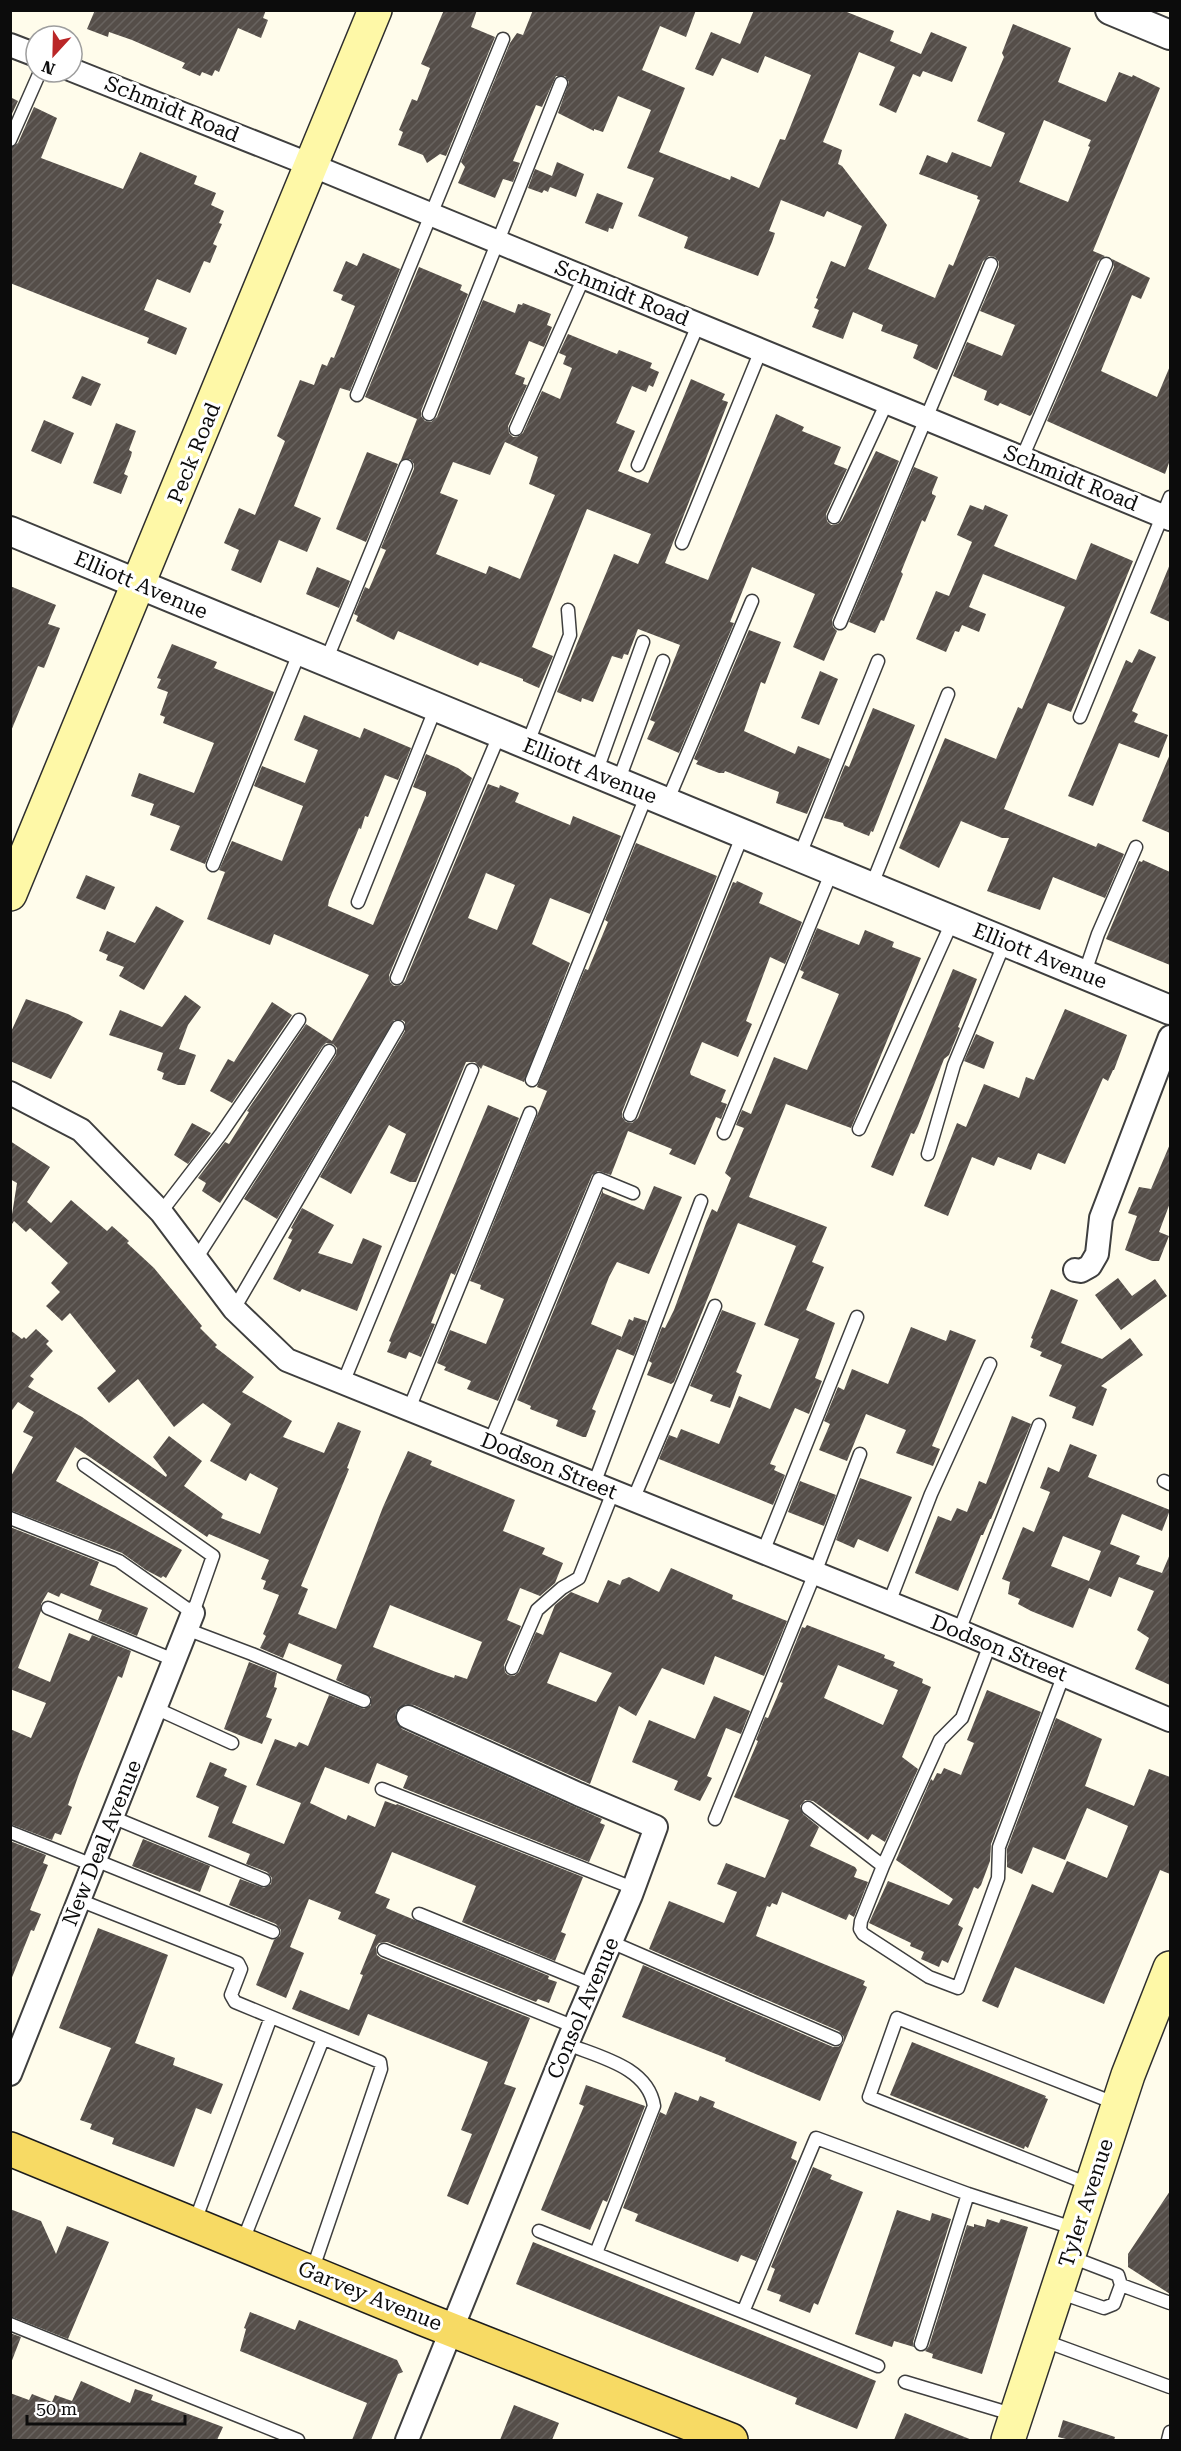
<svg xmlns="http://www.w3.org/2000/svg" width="1181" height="2451" viewBox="0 0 1181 2451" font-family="'Roboto Serif',serif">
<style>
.building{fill:url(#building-hatch);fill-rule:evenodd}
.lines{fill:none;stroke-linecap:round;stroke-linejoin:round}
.service-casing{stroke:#3f3f3f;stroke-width:15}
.minor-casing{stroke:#3f3f3f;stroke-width:26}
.tertiary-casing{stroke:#3f3f3f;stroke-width:32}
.secondary-casing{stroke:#2e2e2e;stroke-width:36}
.primary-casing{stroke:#1d1d1d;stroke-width:36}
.service{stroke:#fff;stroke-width:12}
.minor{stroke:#fff;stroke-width:22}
.tertiary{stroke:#fff;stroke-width:28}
.secondary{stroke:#fef8a7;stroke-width:33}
.primary{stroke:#f7da64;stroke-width:33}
.labels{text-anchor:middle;stroke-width:6;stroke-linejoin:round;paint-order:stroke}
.street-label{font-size:21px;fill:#0c0c0c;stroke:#fff}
</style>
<defs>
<pattern id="building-hatch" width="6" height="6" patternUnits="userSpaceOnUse" patternTransform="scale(1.5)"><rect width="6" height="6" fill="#554e49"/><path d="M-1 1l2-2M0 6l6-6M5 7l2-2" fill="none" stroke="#68635f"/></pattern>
</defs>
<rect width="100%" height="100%" fill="#fffceb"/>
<path class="building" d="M95,10H266L263,18L268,20L261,38L238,28L219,72L215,70L212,76L202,72L200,76L182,68L185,63L132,40L109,32L108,37L87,29Z
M444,10H477L471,27L495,37L446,156L440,154L427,163L423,155L398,145L403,132L399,130L412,99L417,101L430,68L421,64Z
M533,10H696L686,37L660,26L642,70L685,88L659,152L730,180L731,176L759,188L780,139L785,140L811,75L765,56L758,73L722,58L713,76L695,69L711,32L740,44L754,10H842L894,31L890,41L921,54L931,32L967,47L952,82L923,71L920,77L913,74L896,113L879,105L895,67L859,52L823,142L842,150L838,164L842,166L887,225L868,269L935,298L949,264L953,266L980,200L977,199L978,196L919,174L927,155L947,163L952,152L991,167L1005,133L977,121L1004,57L1002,53L1013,24L1071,48L1058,82L1106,102L1119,72L1132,77L1133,75L1160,88L1093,251L1105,256L1098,261L1032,414L1030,416L1000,403L998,406L984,400L987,391L953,376L967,342L1002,356L1015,325L980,311L999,267V262L995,257L989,256L983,261L937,370L913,358L918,345L881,331L883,325L853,312L843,339L812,327L819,310L814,308L818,299L816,298L831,261L845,267L862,226L827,211L824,217L781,200L769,231L775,233L772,242L758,276L684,248L688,237L638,216L654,178L627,168L651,110L618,96L603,132L594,129V131L558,113L569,82L565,76H556L542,107L536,105L513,161L520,163L513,182L503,179L495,198L458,183L465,167L461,162L510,43L517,33L523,35ZM1044,120L1091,140L1088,146L1090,147L1068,202L1019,182Z
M10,97L18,101L10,118Z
M34,107L57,118L41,158L123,189L140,152L197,176L194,184L216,193L211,205L224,211L219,223L222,224L213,244L217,246L210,263L204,261L190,293L157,279L144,310L187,328L176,355L147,343L149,338L10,283V148L18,143Z
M557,162L584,174L576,197L550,187L548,192L544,190L542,193L528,188L535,169L552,176Z
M597,193L623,203L613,229L609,228L608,232L585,223Z
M363,253L400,269L350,391L340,388L294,506L321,518L307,552L279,540L261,583L231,570L239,550L224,543L239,508L255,515L285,441L277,436L300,380L314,385L322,364L327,366L331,357L334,358L355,306L341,300L343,295L333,291L346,261L357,266Z
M1112,259L1150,278L1141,299L1132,295L1101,371L1157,397L1170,366V460L1165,474L1047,421L1114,267Z
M419,267L462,285L460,290L468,294L421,411V416L425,421L431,422L437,417L483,300L515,313L518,304L522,305L523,303L551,314L547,325L552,327L544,347L529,341L515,374L525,378L523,384L527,385L508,426L509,433L513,437H517L523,433L542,391L560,399L572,368L563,364L566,356L559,353L568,334L617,354L619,350L652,363L650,368L659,372L653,387L649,385L646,392L632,386L616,423L635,431L618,471L648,483L691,379L725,394L722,400L728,402L727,405L665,563L708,580L776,414L804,427L802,431L841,447L834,464L847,469L826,514L827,521L831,525L838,524L842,520L876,451L899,461L832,620L833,627L837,631L824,661L793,647L815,594L752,567L730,622L734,623L679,753L647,739L655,722L650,720L680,645L638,629L628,655L624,654L622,659L612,656L593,702L582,698L581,702L557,692L614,554L638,564L651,534L587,509L532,647L553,656L539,688L523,681V679L480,662L478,666L398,631L394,640L356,621L358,616L354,614L365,587L369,589L386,550L381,548L414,469V464L410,459L401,460L417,419L365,397ZM505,442L538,457L529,484L555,495L520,579L489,566L486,574L436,554L458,500L440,493L453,462L490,475Z
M82,376L101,384L91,406L72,398Z
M44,420L74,433L61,464L31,451Z
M116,423L136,431L129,450L132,452L131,456L124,474L128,476L121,494L93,483Z
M367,452L398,464L366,542L336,529Z
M914,467L938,477L932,492V494L936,496L925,522L922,520L901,572L903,574L884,621L881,620L875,633L849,622Z
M970,505L983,510L985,505L1008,515L994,546L1076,580L1091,543L1133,561L1071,712L1048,703L1004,809L1096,847L1098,843L1124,854L1105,898L1053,877L1040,910L987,891L1009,838H1002L961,821L939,868L899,848L945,738L996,759L1018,707L1022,709L1065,607L983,574L969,607L986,614L979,632L962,625L959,632L955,631L946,652L916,639L936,591L949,596L972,542L957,535Z
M1170,564V622L1150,613Z
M317,567L350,581L339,608L306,594Z
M10,586L56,605L48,624L60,628L44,668L38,666L11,731Z
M749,630L781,642L765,684L761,682L744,731L795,754L798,746L830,759L807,814L776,803L779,792L725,771L724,773H719L696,764L698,761L694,759Z
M172,644L217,662L214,668L274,692L205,864L170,850L180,826L150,815L154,804L131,796L139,773L194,793L214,743L163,723L165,717L160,715L168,692L157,688L161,679L157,678Z
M1139,649L1156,657L1132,711L1138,714L1134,722L1168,735L1159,758L1119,743L1093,806L1068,796L1126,660L1132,663Z
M820,671L838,679L819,725L801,718Z
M873,708L915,725L873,832L871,831L869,836L844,826L843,823L824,818L845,765L849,767Z
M304,715L360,738L364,728L411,748L398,780L385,775L368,817L365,816L361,829L359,828L329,900L328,906L373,925L426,795V792L413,787L426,754L458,768L472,778L389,975L390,982L394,986L401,985L405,981L488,784L499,788L500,785L519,793L515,802L570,825L573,816L621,836L590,914L550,898L532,944L570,963L524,1082L483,1065L481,1069L475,1062H466L416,1182H410L390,1173L406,1134L389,1125L351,1194L320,1177L405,1031V1022L402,1020H394L277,1219L244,1199L336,1055L337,1048L333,1044L326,1043L322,1047L220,1203L202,1191L206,1183L198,1178L225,1142L229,1144L249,1112L247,1111L306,1024L332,1041L369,975L274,934L270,945L207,919L225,872L219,870L232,841L282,861L303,806L254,786L262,766L305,783L318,750L294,740ZM486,873L515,885L497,930L468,918Z
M1170,754V833L1142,821Z
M636,843L717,876L622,1112V1117L626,1122L632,1123L638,1118L733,882L736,883L737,881L757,890L763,893L759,903L802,922L785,964L770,957L746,1021L752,1024L738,1057L702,1042L690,1072L691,1075L726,1090L721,1102L727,1104L721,1119L716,1117L695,1165L669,1154L672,1149L628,1131L611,1175L598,1171L592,1175L498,1401L467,1389L471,1381L444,1370L446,1367L437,1363L450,1330L486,1344L504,1299L480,1289L481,1285L470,1281L547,1091L537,1087L585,969L588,970L608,922L605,920Z
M1143,860L1170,872V965L1106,939L1139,861L1142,862Z
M86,875L115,887L105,910L76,898Z
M156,906L184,921L144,990L119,976L124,967L106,960L108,955L99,951L107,931L135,943Z
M817,928L859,945L865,930L894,942L892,947L921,958L851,1128L786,1104L749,1197L827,1227L812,1262L824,1267L806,1310L835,1323L815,1378L822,1381L809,1414L795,1408L770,1464L776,1466L774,1470L785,1475L773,1505L659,1459L669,1435L677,1438L681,1429L719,1444L739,1396L770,1409L799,1339L764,1325L796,1246L738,1223L674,1382L671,1384L647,1375L652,1363L649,1361L662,1327L665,1328L674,1310L706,1223L712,1209L717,1212L731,1178L725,1173L744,1128L736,1125L742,1110L751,1114L774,1057L807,1070L839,994L801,978L804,972L800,970Z
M953,969L977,979L958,1027L960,1028L949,1055L944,1059L918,1126L914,1134L911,1133L893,1176L871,1167Z
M185,995L201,1007L188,1025L179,1049L196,1055L185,1085H178L162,1079L164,1073L157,1070L163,1053L109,1035L120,1010L162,1027Z
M26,999L68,1014L83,1022L51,1079L10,1061V1034Z
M272,1002L292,1015L232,1103L210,1091L228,1059L234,1062Z
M1065,1009L1127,1035L1114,1070H1113L1108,1081L1103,1078L1065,1164L1038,1153L1031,1170L998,1157L994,1166L972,1157L948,1216L924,1206L957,1123L966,1127L984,1084L1019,1098L1026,1077L1034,1080Z
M976,1034L994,1042L984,1069L964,1061Z
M488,1105L519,1118L455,1275L451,1273L431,1323L435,1324L421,1357L409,1352L406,1359L387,1352L391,1342L389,1341Z
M192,1123L211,1133L188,1164L174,1155Z
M10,1141L50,1167L27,1202L51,1223L71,1200L107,1231L112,1226L129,1241L127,1243L154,1268L202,1326L200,1328L217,1345L215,1347L254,1377L242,1392L292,1421L283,1437L324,1453L338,1422L361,1431L347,1468L349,1469L301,1586L308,1589L298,1614L336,1629L383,1507L408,1451L432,1461L430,1465L515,1500L503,1531L545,1548L542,1554L563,1563L555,1583L540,1596L520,1588L507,1620L521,1626L504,1665L505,1672L508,1675L514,1676L519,1672L536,1632L543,1635L555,1605L571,1592L598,1603L608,1580L620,1585L622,1580L629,1577L659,1592L671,1568L733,1595L732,1599L787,1621L764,1676L715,1656L704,1685L662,1668L636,1716L619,1706L590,1784L414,1705L406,1704L396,1711L395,1719L402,1729L602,1819L600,1823L605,1825L589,1862L403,1788L408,1776L377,1763L369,1784L325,1767L310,1803L346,1820L348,1815L375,1827L385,1801L396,1805L397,1804L583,1877L561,1932L566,1934L555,1961L462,1922L476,1886L397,1854L392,1852L375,1893L390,1899L386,1908L549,1976L548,1979L557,1982L549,2003L538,1999L536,2002L387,1942L379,1943L376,1947L377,1955L381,1958L530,2018L504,2084L516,2088L468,2205L447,2196L472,2134L461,2130L488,2062L368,2014L359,2036L292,2009L300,1990L349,2010L363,1975L360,1974L376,1935L338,1919L341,1912L309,1899L290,1947L304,1953L286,1998L256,1985L274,1940L280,1936L281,1930L276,1924L229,1905L240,1879L264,1888L271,1884L272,1878L267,1872L246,1864L250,1854L208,1837L219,1807L196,1797L210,1762L227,1769L224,1776L247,1786L232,1823L284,1844L301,1803L256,1785L275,1739L296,1747L299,1742L308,1746L329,1695L364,1709L371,1705V1697L336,1680L342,1665L289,1643L283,1658L260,1648L266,1636L263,1634L279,1595L263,1589L266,1581L261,1579L269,1560L209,1534L207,1537L75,1447L56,1481L182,1550L166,1578L163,1576L161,1578L146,1570L122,1553L10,1510V1478L33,1437L23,1432L34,1412L18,1402L10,1413V1330L22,1339L24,1337L26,1339L36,1329L49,1341L46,1344L53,1351L30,1376L34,1379L28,1387L82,1417L166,1477L167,1475L153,1457L169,1436L202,1461L184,1486L223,1514L221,1518L260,1534L278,1488L250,1473L246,1481L210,1461L231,1424L203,1403L174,1427L138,1379L109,1403L97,1388L116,1371L70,1313L62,1321L46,1306L60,1292L51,1283L68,1263L30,1228L26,1232L14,1221L10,1227L17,1183L10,1179ZM390,1605L482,1642L467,1679L455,1675L454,1678L436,1672L373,1647ZM560,1652L612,1673L596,1702L547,1683Z
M1170,1144V1203L1159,1232L1169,1236L1159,1261H1152L1125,1250L1137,1216L1128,1213L1139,1187L1151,1189Z
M654,1186L682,1197L649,1274L617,1262L609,1277L591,1324L622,1337L592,1409L596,1411L586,1437H583L556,1426L558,1420L530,1409L531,1406L517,1400L603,1190V1193L644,1210Z
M302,1208L334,1225L318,1253L352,1264L363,1238L382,1246L357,1311L302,1289L300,1292L273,1279L292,1240L288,1238L293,1229L291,1228Z
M1118,1278L1132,1296L1155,1279L1167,1296L1121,1330L1095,1295Z
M1051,1289L1078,1300L1061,1343L1102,1359L1130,1338L1143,1355L1101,1386L1107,1389L1093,1426L1072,1418L1076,1407L1049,1396L1062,1365L1040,1356L1042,1352L1030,1347L1033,1339L1031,1338Z
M722,1310L756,1323L736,1372L742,1375L730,1408L710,1401L713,1395L690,1386Z
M634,1317L647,1321L634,1356L617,1349L629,1319L633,1321Z
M911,1327L946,1341L950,1330L976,1340L932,1446L940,1449L933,1466L896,1453L906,1430L866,1414L847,1461L819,1450L830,1424L824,1421L838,1387L844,1390L852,1369L888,1384Z
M1012,1416L1031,1424L991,1519H990L983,1535H981L958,1591L915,1573L938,1516L951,1521L957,1508L967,1512L979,1481L986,1484Z
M1070,1444L1097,1455L1088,1477L1170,1510L1162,1531L1122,1514L1110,1544L1140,1556L1136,1564L1162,1573L1170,1554V1685L1135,1669L1149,1638L1137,1630L1154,1591L1119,1577L1111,1597L1089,1588L1073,1628L1031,1611L1018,1604L1020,1599L1008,1594L1010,1582L1002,1579L1023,1527L1034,1532L1050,1492L1040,1488L1048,1467L1059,1472ZM1063,1536L1101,1551L1089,1581L1051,1566Z
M860,1478L912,1497L888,1552L858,1539L854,1548L836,1540Z
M800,1481L836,1495L824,1526L788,1512Z
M10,1527L99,1562L90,1585L148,1608L137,1636L98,1620L102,1610L61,1593L59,1597L48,1592L41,1604V1611L18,1668L50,1682L69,1633L89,1641L92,1635L131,1651L122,1678L118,1676L79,1774L68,1805L72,1807L61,1835L55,1833L52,1840L10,1824V1729L31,1738L46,1703L10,1689Z
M807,1625L885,1655L884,1658L895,1662L893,1666L923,1679L922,1683L931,1687L902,1757L918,1769L885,1842L872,1834L868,1840L813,1801L805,1800L800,1806L803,1814L819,1827L810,1846L855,1867L857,1870L854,1877L868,1882L854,1917L849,1914L846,1920L782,1892L777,1905L772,1903L770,1907L767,1906L756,1936L865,1981L863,1985L867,1987L820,2101L725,2061L726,2058L622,2017L643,1965L833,2047H838L843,2043L844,2037L839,2031L649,1949L669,1901L724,1923L737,1892L717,1884L726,1863L765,1878L789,1820L734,1797L758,1741L756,1740L765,1717L768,1718L783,1683L780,1682L802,1627L805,1628ZM838,1665L898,1690L883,1725L824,1698Z
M249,1662L277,1673L274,1687L277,1688L266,1717L272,1719L262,1744L224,1729Z
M987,1690L1041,1712L991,1844L990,1861L981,1885L978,1889L974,1887L958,1925L963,1928L948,1963L942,1960L939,1967L921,1959L924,1952L910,1946L911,1943L869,1923L888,1881L949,1905L953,1899L896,1860L931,1779L933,1781L937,1773L941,1774L944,1768L961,1775L974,1743L967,1740Z
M714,1696L750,1711L741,1734L726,1728L707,1776L712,1778L700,1801L674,1790L678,1781L632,1762L649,1720L695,1739Z
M1056,1718L1102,1739L1085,1786L1134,1806L1149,1769L1170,1777V1874L1160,1870L1104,2004L1015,1967L998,2008L982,2001L1032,1884L1053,1893L1067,1861L1107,1878L1128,1826L1087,1808L1065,1860L1033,1847L1022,1874L1007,1867V1849Z
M143,1839L210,1866L200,1892L132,1866Z
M10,1841L46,1855L43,1863L48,1865L30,1910L41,1914L34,1931L31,1930L11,1980Z
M98,1928L168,1955L135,2043L175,2058L173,2065L223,2084L211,2114L196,2108L174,2167L112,2144L114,2138L90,2129L92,2124L80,2120L111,2048L59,2028Z
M912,2042L1046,2096L1045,2098L1048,2099L1028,2148L1025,2146L1024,2149L890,2095Z
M586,2085L645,2106L607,2202L603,2200L590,2230L541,2210L584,2106L579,2104Z
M675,2092L698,2101L700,2096L715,2102L713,2107L797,2142L791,2158L797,2161L756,2261L741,2255L738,2262L635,2221L638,2214L623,2208L660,2112L666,2115Z
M813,2167L832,2175L830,2179L863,2192L818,2305L814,2303L810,2313L779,2301L781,2295L767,2290L775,2269L771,2267Z
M1170,2191V2294L1128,2267V2254Z
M10,2209L41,2221L56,2254L67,2226L109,2242L68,2339L10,2316Z
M897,2210L930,2221L932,2213L951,2219L913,2342L914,2347L894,2341L892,2347L855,2334Z
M987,2219L999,2223L1001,2219L1028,2227L982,2374L932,2358L933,2354L925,2351L929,2346L967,2225L974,2227V2224L985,2227Z
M533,2242L876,2381L857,2429L795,2404L797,2398L516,2284Z
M250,2312L295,2330L299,2320L397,2360L403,2372L398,2374L371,2440H352L367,2403L240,2351L246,2329L244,2328Z
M10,2333L21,2337L11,2363H10Z
M81,2381L130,2403L135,2389L153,2395L151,2400L223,2427L217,2440H10V2393L29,2400L32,2394L52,2402L55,2395L72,2401Z
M514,2405L559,2423L552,2440H500Z
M905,2413L972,2440H894Z
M1063,2420L1115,2437L1114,2440H1070L1058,2437Z"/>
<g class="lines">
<defs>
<path id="service" d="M10,140L40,72
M357,395L503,39
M429,414L561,83
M516,429L584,277
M1022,458L1106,264
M638,465L698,325
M834,517L887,402
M682,543L761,350
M840,623L991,264
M326,661L406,466
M1080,717L1170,497
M527,745L570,635L568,610
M596,773L643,642
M618,782L663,661
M667,802L752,601
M799,857L878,661
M213,865L300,651
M871,887L948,694
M358,902L436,707
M1084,975L1098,934L1136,847
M397,978L500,733
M532,1080L647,794
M630,1115L743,834
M859,1129L953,920
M724,1133L832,871
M928,1154L954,1065L1005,942
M161,1212L221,1134L299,1020
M196,1259L329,1051
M234,1309L398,1027
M343,1383L472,1070
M409,1409L530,1113
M490,1442L599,1179L633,1193
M1164,1481L1170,1484
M594,1484L701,1201
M633,1500L715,1306
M10,1518L119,1561L193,1613L213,1556L84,1465
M763,1552L857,1317
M889,1603L931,1494L990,1364
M48,1608L174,1660
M186,1629L252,1654L364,1701
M959,1631L1039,1425
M990,1644L962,1718L940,1740L883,1866L861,1921L860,1929L863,1934L929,1977L958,1988L998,1878L999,1847L1064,1674
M512,1668L537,1610L562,1588L579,1578L613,1492
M155,1708L232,1743
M382,1789L633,1888
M808,1808L883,1866
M112,1817L264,1880
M715,1819L815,1573L860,1454
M10,1832L93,1865
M95,1860L273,1932
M79,1900L238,1963L241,1969L231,1995L235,2002L380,2062L381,2069L312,2271
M419,1914L593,1985
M611,1942L836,2039
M384,1950L575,2027
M567,2044C599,2057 648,2067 654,2106L596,2253
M1091,2185L869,2097L897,2018L1117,2104
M194,2224L271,2017
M539,2231L743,2312L816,2138L968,2194L1076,2229
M242,2243L323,2039
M1121,2285L1170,2303
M1058,2292L1104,2308L1114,2304L1121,2285L1118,2275L1071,2257
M743,2312L878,2366
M10,2324L298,2440
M1042,2340L1170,2387
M921,2344L968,2194
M905,2382L1015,2415
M1168,2440L1170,2432"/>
<path id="minor" d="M10,45L36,55
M72,70L311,165L1170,519
M10,1093L81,1130L161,1212L234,1309L287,1360L959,1631L1170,1720
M1075,1270L1081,1271L1090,1266L1097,1254L1101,1218L1170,1037
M10,2074L193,1613
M407,2440L567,2044L631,1895L656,1827L578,1794L408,1717"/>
<path id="tertiary" d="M1110,10L1170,35
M10,531L1170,1010"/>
<path id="secondary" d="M10,894L375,10
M1008,2440L1128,2075L1170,1968"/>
<path id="primary" d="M10,2149L424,2319L731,2440"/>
</defs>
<use href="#service" class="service-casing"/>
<use href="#minor" class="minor-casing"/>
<use href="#tertiary" class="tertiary-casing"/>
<use href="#secondary" class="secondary-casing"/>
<use href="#primary" class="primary-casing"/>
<use href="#service" class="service"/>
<use href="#minor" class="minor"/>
<use href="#tertiary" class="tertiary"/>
<use href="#secondary" class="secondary"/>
<use href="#primary" class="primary"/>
</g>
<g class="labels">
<g class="street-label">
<text transform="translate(172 109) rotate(22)" y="7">Schmidt Road</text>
<text transform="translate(622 293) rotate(22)" y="7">Schmidt Road</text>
<text transform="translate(194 453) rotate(-68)" y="7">Peck Road</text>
<text transform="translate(1071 478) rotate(22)" y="7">Schmidt Road</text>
<text transform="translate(141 585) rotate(23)" y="7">Elliott Avenue</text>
<text transform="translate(590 771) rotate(22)" y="7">Elliott Avenue</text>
<text transform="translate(1040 956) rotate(22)" y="7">Elliott Avenue</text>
<text transform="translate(549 1466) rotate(22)" y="7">Dodson Street</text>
<text transform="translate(999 1648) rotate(22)" y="7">Dodson Street</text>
<text transform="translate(102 1843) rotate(-68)" y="7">New Deal Avenue</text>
<text transform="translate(583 2008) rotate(-67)" y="7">Consol Avenue</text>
<text transform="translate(1086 2203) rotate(-72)" y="7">Tyler Avenue</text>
<text transform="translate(370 2296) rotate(22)" y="7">Garvey Avenue</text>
</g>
</g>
<rect width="1181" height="2451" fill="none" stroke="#0c0c0c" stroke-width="24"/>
<g transform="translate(54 54) rotate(202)"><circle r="28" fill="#ffffff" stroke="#9e9e9e" stroke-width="1.5"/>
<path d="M0-4.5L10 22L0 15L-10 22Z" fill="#ba2627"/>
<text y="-9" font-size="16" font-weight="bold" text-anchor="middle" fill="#0c0c0c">N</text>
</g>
<path d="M27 2415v9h158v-9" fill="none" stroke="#0c0c0c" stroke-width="3"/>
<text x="36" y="2415" font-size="18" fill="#0c0c0c" stroke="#ffffff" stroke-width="4.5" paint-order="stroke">50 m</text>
</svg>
